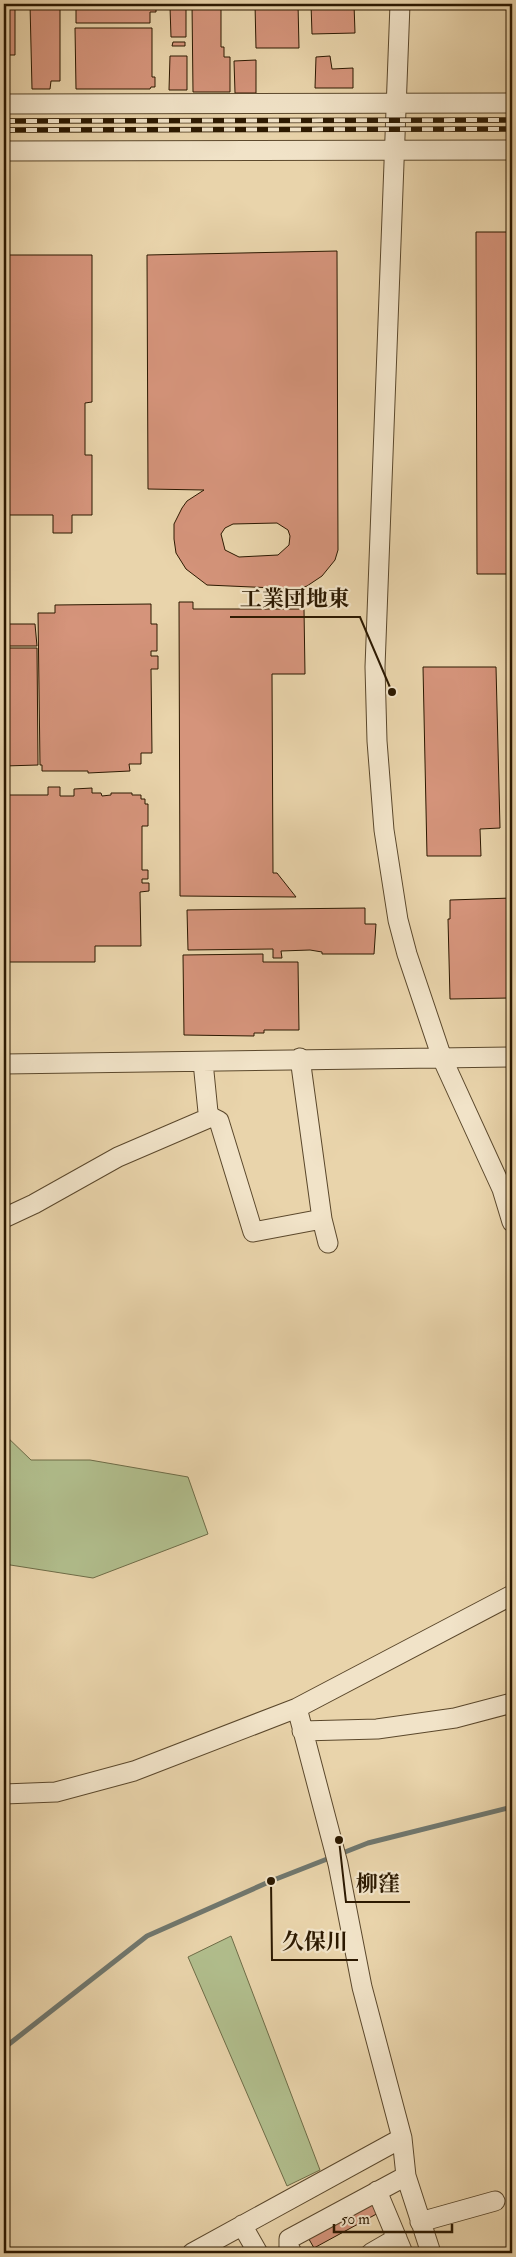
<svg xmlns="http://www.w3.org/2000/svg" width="516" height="2257" viewBox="0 0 516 2257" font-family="'IM FELL Double Pica','Noto Serif JP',serif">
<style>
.green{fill:#b1be8d;stroke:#6e6c47}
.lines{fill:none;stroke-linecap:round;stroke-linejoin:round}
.stream{stroke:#70776e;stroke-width:5}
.building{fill:#d5947b;stroke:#2c1901;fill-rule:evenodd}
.minor-casing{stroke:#5b482c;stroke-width:21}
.minor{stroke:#f1e3c8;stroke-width:19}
.rail-casing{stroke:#2c1901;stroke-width:5.5}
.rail{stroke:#f1e3c8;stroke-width:4;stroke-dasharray:11;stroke-linecap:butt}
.leader{fill:none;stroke:#2c1901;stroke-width:2}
.callout-dot{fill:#2c1901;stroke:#f1e3c8;stroke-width:2}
.callout-label{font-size:22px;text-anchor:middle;font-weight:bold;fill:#2c1901;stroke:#f1e3c8;stroke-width:4.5;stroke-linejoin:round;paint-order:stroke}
</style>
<rect width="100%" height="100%" fill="#e9d4ab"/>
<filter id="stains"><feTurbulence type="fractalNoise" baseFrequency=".004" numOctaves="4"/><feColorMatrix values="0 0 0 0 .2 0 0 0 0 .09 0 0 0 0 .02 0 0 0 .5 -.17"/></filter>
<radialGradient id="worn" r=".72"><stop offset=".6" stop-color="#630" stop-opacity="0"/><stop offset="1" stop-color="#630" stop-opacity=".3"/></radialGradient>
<path class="green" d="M4,1434L31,1460H90L188,1477L208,1534L93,1578L4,1564Z
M231,1936L320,2170L287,2186L188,1957Z"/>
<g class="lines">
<path class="stream" d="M4,2048L147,1936L271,1881L368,1843L512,1807"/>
</g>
<path class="building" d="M30,4H60V81H51L50,89H32Z
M76,4H156V12H150V23H76Z
M192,4H221V47H224V57H230V92H193Z
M255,4H298L299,48H256Z
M311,4H354L355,33L312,34Z
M170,7H186V37H171Z
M4,9H15V55H4Z
M75,28H152V77H155V87H151L150,89H76Z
M173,42H185V46H172Z
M170,56H187V90H169Z
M330,56L332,69L353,68V88H315L316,57Z
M256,60V93H235L234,61Z
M476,232H512V574H477Z
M337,251L338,550L335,560L322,576L307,586L297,589L207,585L186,569L176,553L174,539V524L182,508L187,501L204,490L148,489L147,255ZM277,523L288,530L290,536L289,545L278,555L239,557L225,550L221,534L225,528L233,524Z
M4,255H92V402L85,403V455H92V515H72V533H53V515H4Z
M179,602H193V609H304L305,674H272L273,873H277L296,897L180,896Z
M151,604V624H157V651H151V656H158V669H151L152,753H141V764H129L130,771L88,773V771H42V765H40L38,613H55V605Z
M4,624H35L37,646H4Z
M4,648H37L38,765L4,766Z
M423,667H496L500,828L480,829L481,856H427Z
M48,787H60V796H74V789L92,788V793H101L102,796L111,795V793H132V795H141V799H145V804H148V826H142V870H148V879H142V883H149V891L140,892L141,946H95V962H4V795H48Z
M512,898V938H510V959H508L510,998L450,999L448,919H450V900Z
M365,908V924H376L374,954H322V952L310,950L281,951L282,958H273V949L188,950L187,910Z
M263,954V962H298L299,1030H264V1033H254V1036L184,1035L183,955Z
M374,2196L382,2211L314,2248L306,2234Z"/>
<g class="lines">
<defs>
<path id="minor" d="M400,4L375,667L377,741L384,830L398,920L407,954L442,1058L502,1189L512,1222
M4,104L512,103
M4,151L512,150
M300,1058L322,1219L328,1243
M4,1064L512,1057
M211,1117L219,1121L253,1232L322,1219
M4,1218L34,1204L118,1157L211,1117L208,1112L203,1062
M297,1708L338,1864L362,1987L402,2138L406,2176L431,2253
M302,1731L377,1729L455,1718L512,1703
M4,1794L56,1792L134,1771L297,1708L512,1595
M377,2191L403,2253
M420,2222L495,2201
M242,2225L258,2253
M192,2253L402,2138
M292,2253L289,2247V2239L406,2176
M371,2253L397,2238"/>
</defs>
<use href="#minor" class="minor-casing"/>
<use href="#minor" class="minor"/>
<defs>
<path id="rail" d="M4,121L512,120
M4,130L512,129"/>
</defs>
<use href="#rail" class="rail-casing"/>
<use href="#rail" class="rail"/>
</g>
<path class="leader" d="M392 692L360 617H230M339 1840L346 1902H410M271 1881L272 1960H358"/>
<g class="callout-dot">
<circle cx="392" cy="692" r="5"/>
<circle cx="339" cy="1840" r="5"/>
<circle cx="271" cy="1881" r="5"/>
</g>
<g class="callout-label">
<text x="295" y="606">工業団地東</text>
<text x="378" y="1891">柳窪</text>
<text x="315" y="1949">久保川</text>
</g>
<rect width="516" height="2257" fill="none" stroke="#e9d4ab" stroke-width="20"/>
<rect x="5" y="5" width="506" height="2247" fill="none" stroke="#2c1901" stroke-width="2.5"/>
<rect x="10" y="10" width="496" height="2237" fill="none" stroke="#2c1901"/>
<path d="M334 2224v8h118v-8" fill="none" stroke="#2c1901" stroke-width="2.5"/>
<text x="341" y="2224" font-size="15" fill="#2c1901" stroke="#f1e3c8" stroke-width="4" paint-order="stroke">50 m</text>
<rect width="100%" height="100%" filter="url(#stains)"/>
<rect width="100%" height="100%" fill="url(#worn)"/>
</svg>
